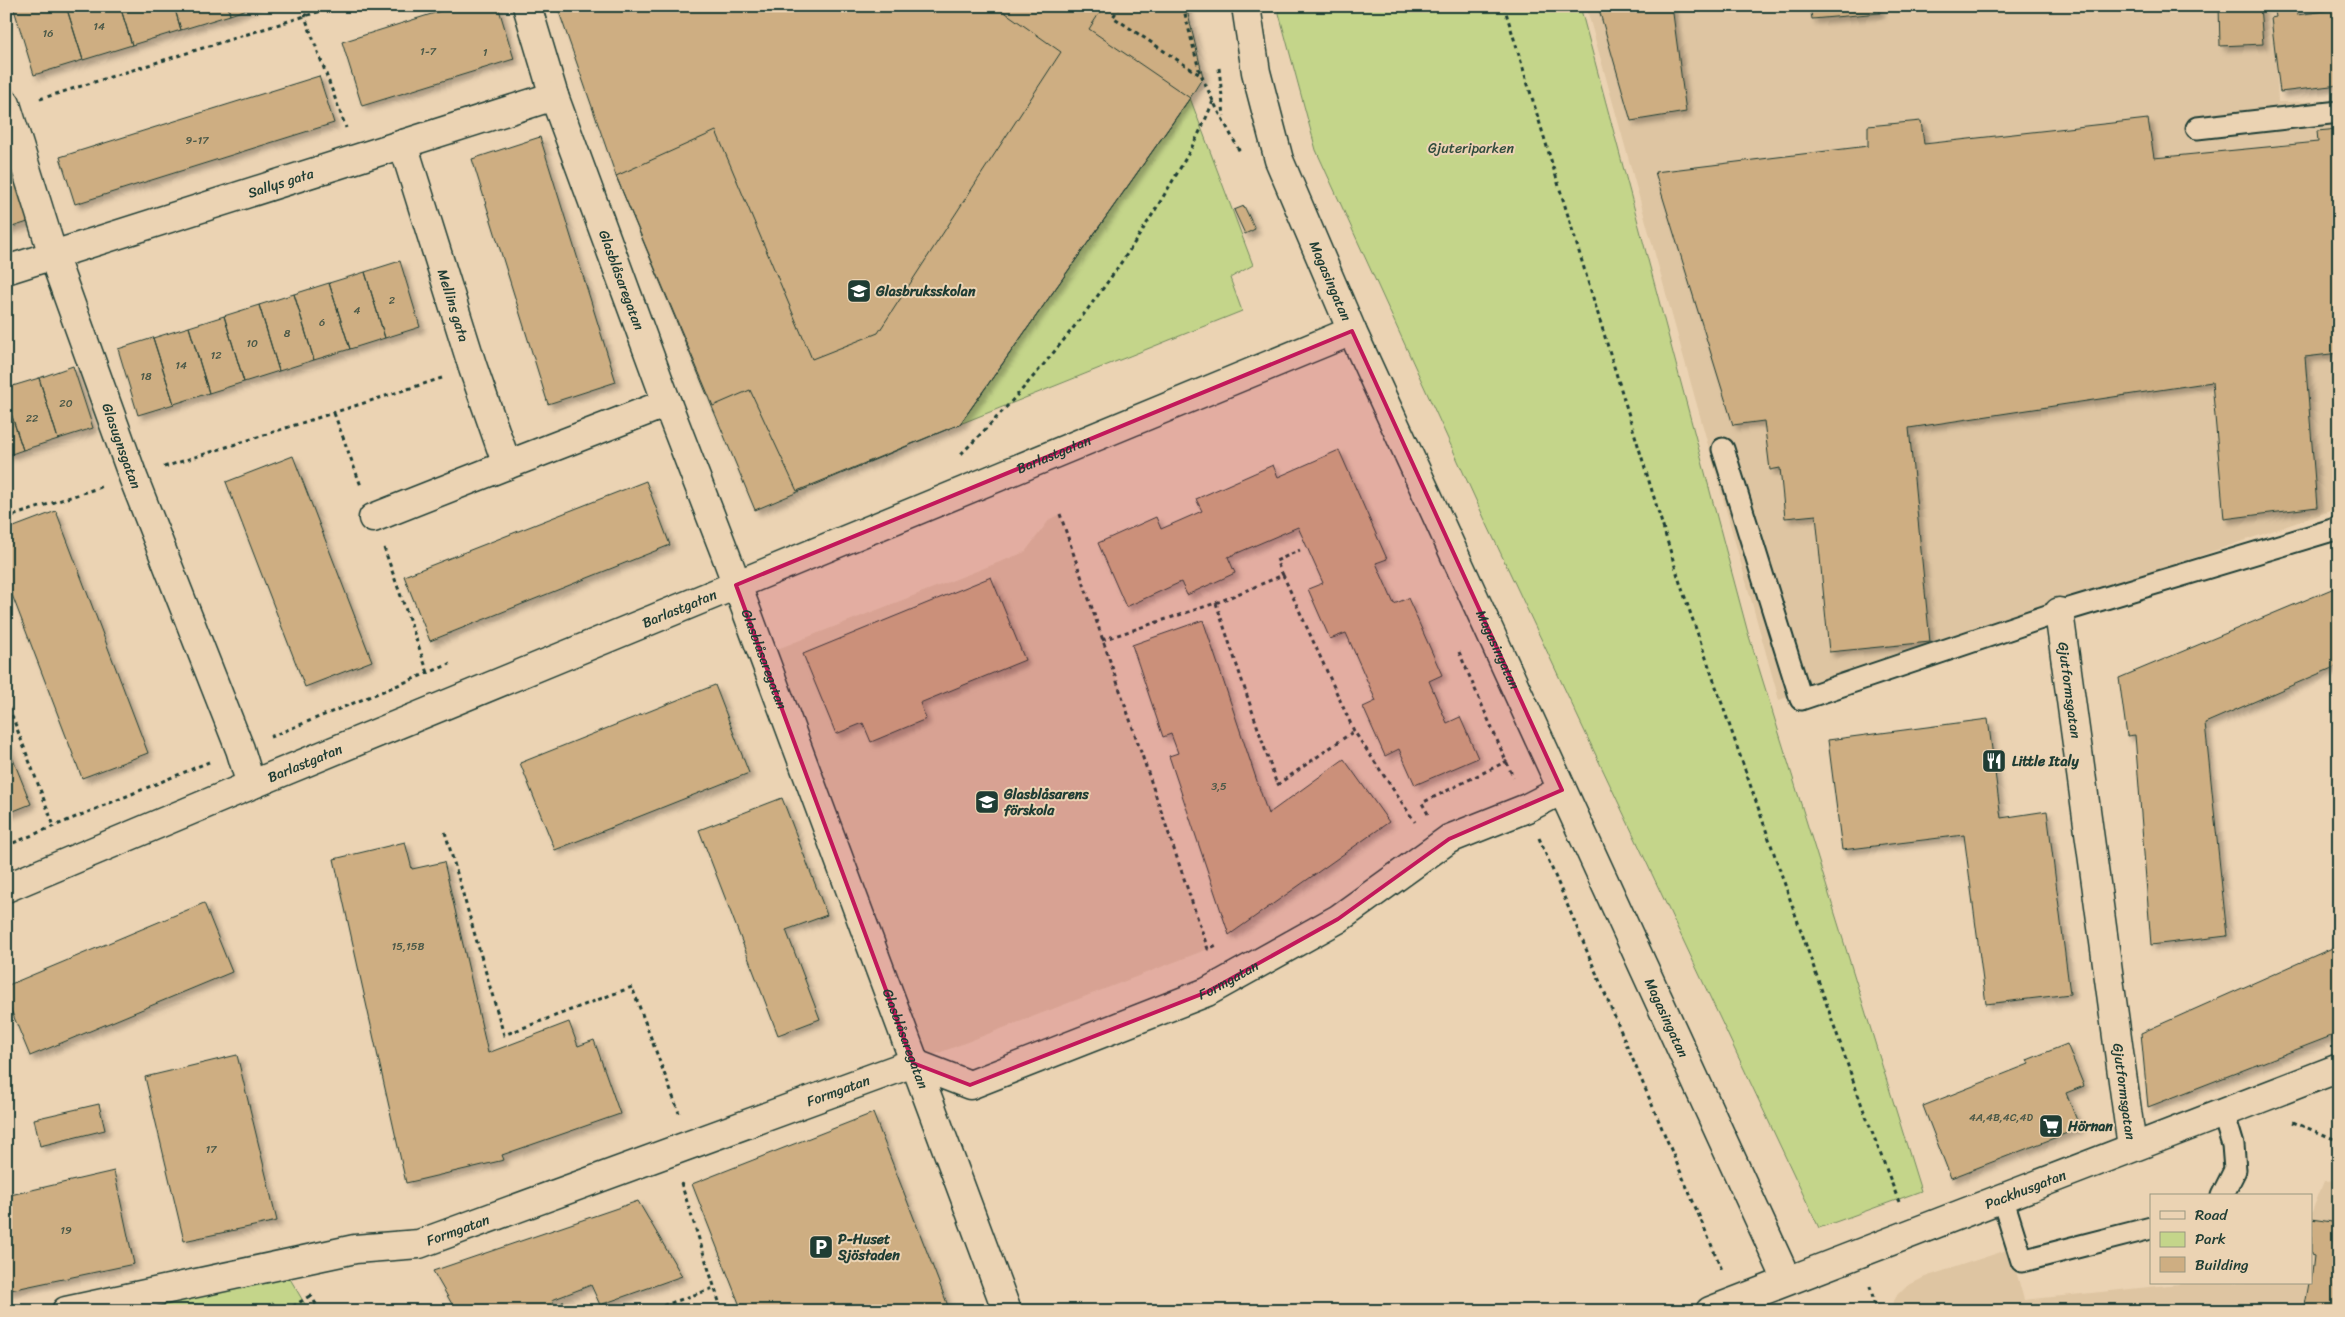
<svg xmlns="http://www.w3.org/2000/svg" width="2345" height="1317" viewBox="0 0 2345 1317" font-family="Sriracha,sans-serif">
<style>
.built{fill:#dec5a2}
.green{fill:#c4d58a;stroke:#72895f}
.building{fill:#ceae82;stroke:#1f3d34;filter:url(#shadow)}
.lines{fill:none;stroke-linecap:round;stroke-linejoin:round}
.lane-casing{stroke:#1f3d34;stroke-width:25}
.street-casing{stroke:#1f3d34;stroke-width:31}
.path{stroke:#1f3d34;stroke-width:3;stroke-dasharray:4 4;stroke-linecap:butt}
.lane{stroke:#ebd3b3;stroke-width:21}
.street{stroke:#ebd3b3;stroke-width:28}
.marked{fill:#c2185b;fill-opacity:0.2;stroke:#c2185b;stroke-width:4;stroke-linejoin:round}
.labels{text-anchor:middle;stroke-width:4;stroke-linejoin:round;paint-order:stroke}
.number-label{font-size:11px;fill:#4b5948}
.park-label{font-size:14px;fill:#304c3d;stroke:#ebd3b3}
.street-label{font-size:14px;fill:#1f3d34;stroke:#ebd3b3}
.poi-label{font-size:14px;font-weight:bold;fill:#1f3d34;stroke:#ebd3b3;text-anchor:start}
</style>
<defs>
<filter id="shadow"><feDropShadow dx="4.5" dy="4.5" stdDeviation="2.5" flood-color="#0004"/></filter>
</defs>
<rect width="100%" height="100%" fill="#ebd3b3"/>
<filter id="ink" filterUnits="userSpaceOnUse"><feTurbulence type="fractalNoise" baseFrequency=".02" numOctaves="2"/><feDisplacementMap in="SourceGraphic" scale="10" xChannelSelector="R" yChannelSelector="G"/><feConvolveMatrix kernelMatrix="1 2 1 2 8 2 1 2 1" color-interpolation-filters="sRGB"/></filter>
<g filter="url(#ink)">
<path class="built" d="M1586,6H2274L2278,102L2339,101V508L1779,700Z
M1060,514L1208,949L913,1063L762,655L1025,552L1050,519Z
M2339,1180V1311H1889L1896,1297L1907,1286L1925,1277L2010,1249L2024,1300L2188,1283H2311V1214L2324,1181Z"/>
<path class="green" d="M1277,6H1580L1748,633L1921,1191L1819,1228L1485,520L1316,150Z
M1190,98L1253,265L1230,278L1242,311L960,424Z
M286,1272L309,1311H119Z"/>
<path class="building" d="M13,6H66L83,60L34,75Z
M66,6H120L132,45L83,60Z
M120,6H174L181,30L132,45Z
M174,6H228L230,15L181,30Z
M228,6H256L230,15Z
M457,6H498L514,59L362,106L342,42Z
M557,6H1186L1203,77L1190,98L960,424L755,510L616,176Z
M996,6H1104L1089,29L1190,98L960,424L797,491L750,390L713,406L616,176L716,131L812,359L878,333L1061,52Z
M1598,6H1672L1686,112L1631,121Z
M1810,6H1879L1880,13L1812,19Z
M2219,6H2260L2263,44L2220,46Z
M2274,6H2296L2297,15L2339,9V85L2280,92L2271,18L2276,17Z
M319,76L334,123L75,204L60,157Z
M2148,119L2154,158L2318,142L2317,131L2339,129V353L2305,357L2317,507L2224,519L2212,382L1909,428L1930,642L1829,652L1816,515L1785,518L1780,468L1770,470L1764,421L1733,425L1655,172L1868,146V126L1921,121L1924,144Z
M540,137L616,382L548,404L472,159Z
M14,169L31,221L6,229V171Z
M1244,206L1255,229L1245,234L1234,210Z
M400,261L420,327L385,338L365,272Z
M365,272L385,338L350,349L329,283Z
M329,283L350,349L314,360L294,294Z
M294,294L314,360L279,371L259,305Z
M259,305L279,371L244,382L224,316Z
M224,316L244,382L209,393L189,327Z
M189,327L209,393L174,404L153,338Z
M153,338L174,404L138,415L118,349Z
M73,366L93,428L58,439L39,378Z
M39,378L58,439L23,450L6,398V388Z
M6,398L23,450L6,456Z
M1339,450L1387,559L1376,563L1394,604L1408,598L1442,675L1429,681L1447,723L1460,717L1478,758L1415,785L1399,749L1385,756L1363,707L1376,701L1346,633L1330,639L1308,589L1323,583L1298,527L1228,557L1235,573L1187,595L1181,582L1126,607L1098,543L1156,517L1161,529L1202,511L1196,499L1273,465L1278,477Z
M293,456L372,661L305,687L226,482Z
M646,481L670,545L430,641L404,576Z
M56,511L148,753L82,778L6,579V530Z
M991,577L1025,660L920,703L926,719L871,742L863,723L836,734L803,654Z
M2339,586V665L2205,723L2227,936L2151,945L2135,735L2127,736L2119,678Z
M1203,620L1268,814L1344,759L1389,822L1229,935L1169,756L1178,753L1171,734L1163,737L1132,645Z
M715,685L749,773L555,850L520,763Z
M1988,719L2001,818L2047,811L2070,994L1986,1004L1964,835L1842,850L1828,740Z
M6,742L31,804L6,814Z
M782,798L827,915L786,930L820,1019L778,1035L699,830Z
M405,842L412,869L444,862L488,1053L569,1022L578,1046L594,1040L620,1114L502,1155L504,1160L406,1183L334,859Z
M204,903L232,972L30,1056L6,998V986Z
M2339,945V1033L2148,1107L2141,1033Z
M2067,1044L2084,1086L2066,1093L2080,1128L1951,1178L1923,1106L2029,1064L2027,1060Z
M237,1055L277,1221L184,1241L145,1077Z
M99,1104L105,1130L40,1146L34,1119Z
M873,1113L950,1311H742L692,1184Z
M114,1171L134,1264L6,1291V1196Z
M638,1201L682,1276L600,1305L591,1285L552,1300L559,1311H456L433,1271Z
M2311,1219L2339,1223V1311H2304L2309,1283H2311L2314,1256L2311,1255Z"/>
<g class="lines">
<defs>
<path id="lane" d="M2197,128L2339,112
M1723,449L1801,699L2059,612L2339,528
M2222,1196L2235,1170L2233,1145L2223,1112
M2002,1197L2022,1261L2151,1228"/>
<g id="street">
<path id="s1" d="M527,6L554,96L667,403L725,553L1007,1311"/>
<path id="s2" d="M1246,6L1256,72L1279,160L1352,331L1787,1280"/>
<path id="s3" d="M6,104L53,255L133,477L240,749L251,785"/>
<path id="s4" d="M403,144L473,368L507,465L667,403"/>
<path id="s5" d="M6,270L554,96"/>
<path d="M373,518L507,465"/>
<path id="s6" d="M2059,612L2132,1147"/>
<path id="s7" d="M6,888L251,785L1352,331"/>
<path id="s8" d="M66,1311L355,1249L419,1244L913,1063L970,1085L1207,992L1338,919L1449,839L1527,808L1562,790"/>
<path id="s9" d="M1710,1311L2339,1068"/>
</g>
</defs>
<use href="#lane" class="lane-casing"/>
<use href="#street" class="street-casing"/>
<path class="path" d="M309,6L305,17L346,128
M1120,6L1113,17L1203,77
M1183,6L1199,70L1213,101
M1504,6L1681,586L1862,1106L1899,1202
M1219,68L1224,116
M40,99L337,6
M334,413L361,486
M961,454C1040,376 1110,287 1166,192C1184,162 1201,133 1213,101L1240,152
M164,467L442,378
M1060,514L1208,949L1219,944
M6,518L101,487
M384,548L428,673
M1283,575L1276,561L1300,550
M1216,603L1277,785L1354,731
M1102,640L1216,603L1283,575L1354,731L1415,822
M1459,652L1513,777
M6,700L54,826
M270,737L450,664
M1428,814L1422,803L1507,761
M445,832L504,1035L632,987L679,1113
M1539,838L1722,1270
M6,846L209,762
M2293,1122L2339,1141
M681,1183L722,1311
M1870,1286L1876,1311
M310,1294L320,1311
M562,1302L571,1311
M272,1303L279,1311
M286,1311L311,1295
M648,1311L714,1288"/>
<use href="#lane" class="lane"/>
<use href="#street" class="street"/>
</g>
</g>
<path class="marked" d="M1352,331L1562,790L1449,839L1338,919L1207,992L970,1085L913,1063L736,585Z"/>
<defs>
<symbol id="school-square" viewBox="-11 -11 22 22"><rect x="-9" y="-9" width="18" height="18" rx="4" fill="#1f3d34" stroke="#ebd3b3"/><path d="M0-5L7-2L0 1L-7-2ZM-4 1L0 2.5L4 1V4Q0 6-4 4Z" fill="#fff"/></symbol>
<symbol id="restaurant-square" viewBox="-11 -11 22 22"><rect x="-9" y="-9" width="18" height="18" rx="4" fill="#1f3d34" stroke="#ebd3b3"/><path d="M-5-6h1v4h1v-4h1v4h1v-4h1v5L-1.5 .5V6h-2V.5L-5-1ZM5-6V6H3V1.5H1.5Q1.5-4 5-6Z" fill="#fff"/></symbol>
<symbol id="supermarket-square" viewBox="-11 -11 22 22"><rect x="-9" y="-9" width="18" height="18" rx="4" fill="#1f3d34" stroke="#ebd3b3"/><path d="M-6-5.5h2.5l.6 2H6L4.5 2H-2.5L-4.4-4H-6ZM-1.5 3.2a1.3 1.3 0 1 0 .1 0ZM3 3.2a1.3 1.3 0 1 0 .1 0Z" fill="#fff"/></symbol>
<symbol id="parking-square" viewBox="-11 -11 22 22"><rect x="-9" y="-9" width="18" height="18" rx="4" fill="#1f3d34" stroke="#ebd3b3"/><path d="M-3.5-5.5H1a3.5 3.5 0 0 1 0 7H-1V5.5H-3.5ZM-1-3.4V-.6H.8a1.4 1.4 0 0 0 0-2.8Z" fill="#fff"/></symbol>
</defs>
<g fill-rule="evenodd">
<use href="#school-square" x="845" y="277" width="28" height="28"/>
<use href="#restaurant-square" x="1980" y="747" width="28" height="28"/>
<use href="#school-square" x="973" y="788" width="28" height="28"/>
<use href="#supermarket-square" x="2037" y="1112" width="28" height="28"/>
<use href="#parking-square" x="807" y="1233" width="28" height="28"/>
</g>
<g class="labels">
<g class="number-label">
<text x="99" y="30">14</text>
<text x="48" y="37">16</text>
<text x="428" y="55">1-7</text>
<text x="485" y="56">1</text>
<text x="197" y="144">9-17</text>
<text x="392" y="304">2</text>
<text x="357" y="314">4</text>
<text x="322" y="326">6</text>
<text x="287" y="337">8</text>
<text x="252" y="347">10</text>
<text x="216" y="359">12</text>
<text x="181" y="369">14</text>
<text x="146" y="380">18</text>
<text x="66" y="407">20</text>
<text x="32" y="422">22</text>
<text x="1219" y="790">3,5</text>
<text x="408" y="950">15,15B</text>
<text x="2001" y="1121">4A,4B,4C,4D</text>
<text x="211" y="1153">17</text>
<text x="66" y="1234">19</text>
</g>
<g class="park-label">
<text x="1471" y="153">Gjuteriparken</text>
</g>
<g class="street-label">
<text dy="5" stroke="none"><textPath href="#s5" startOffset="288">Sallys gata</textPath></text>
<text dy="5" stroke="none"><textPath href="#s1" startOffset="290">Glasblåsaregatan</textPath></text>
<text dy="5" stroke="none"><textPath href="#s2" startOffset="289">Magasingatan</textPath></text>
<text dy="5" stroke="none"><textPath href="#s4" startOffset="169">Mellins gata</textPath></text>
<text dy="5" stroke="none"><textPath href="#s3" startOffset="361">Glasugnsgatan</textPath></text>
<text dy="5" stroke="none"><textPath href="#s7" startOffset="1134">Barlastgatan</textPath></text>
<text dy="5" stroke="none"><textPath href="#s7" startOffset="729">Barlastgatan</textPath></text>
<text dy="5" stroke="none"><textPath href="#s2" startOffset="694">Magasingatan</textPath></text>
<text dy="5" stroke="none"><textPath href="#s1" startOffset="695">Glasblåsaregatan</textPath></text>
<text dy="5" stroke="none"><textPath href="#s6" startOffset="79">Gjutformsgatan</textPath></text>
<text dy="5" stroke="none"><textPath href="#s7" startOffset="324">Barlastgatan</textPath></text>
<text dy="5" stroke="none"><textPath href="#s8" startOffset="1226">Formgatan</textPath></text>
<text dy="5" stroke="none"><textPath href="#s2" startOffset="1099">Magasingatan</textPath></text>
<text dy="5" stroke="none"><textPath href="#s1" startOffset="1100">Glasblåsaregatan</textPath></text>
<text dy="5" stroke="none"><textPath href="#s8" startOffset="806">Formgatan</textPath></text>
<text dy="5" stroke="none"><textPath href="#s6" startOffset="484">Gjutformsgatan</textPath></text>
<text dy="5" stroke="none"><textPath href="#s9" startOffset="338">Packhusgatan</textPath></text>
<text dy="5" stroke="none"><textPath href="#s8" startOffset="401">Formgatan</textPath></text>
</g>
<g class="poi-label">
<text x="876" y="296">Glasbruksskolan</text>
<text x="2012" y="766">Little Italy</text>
<text x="1004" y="799">Glasblåsarens<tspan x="1004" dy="16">förskola</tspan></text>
<text x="2068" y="1131">Hörnan</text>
<text x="838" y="1244">P-Huset<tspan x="838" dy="16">Sjöstaden</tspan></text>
</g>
</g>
<rect width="2345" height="1317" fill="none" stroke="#ebd3b3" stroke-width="25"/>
<rect x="12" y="12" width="2320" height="1292" fill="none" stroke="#1f3d34" stroke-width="2" filter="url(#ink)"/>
<rect x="2150" y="1194" width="162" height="90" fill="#ebd3b3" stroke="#999780"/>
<rect x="2160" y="1211" width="25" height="8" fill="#ebd3b3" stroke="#999780"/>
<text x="2195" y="1220" font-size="15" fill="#1f3d34">Road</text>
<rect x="2160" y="1232" width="25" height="15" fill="#c4d58a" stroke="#999780"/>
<text x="2195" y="1244" font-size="15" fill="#1f3d34">Park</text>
<rect x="2160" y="1257" width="25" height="15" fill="#ceae82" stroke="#999780"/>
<text x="2195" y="1270" font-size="15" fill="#1f3d34">Building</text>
</svg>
